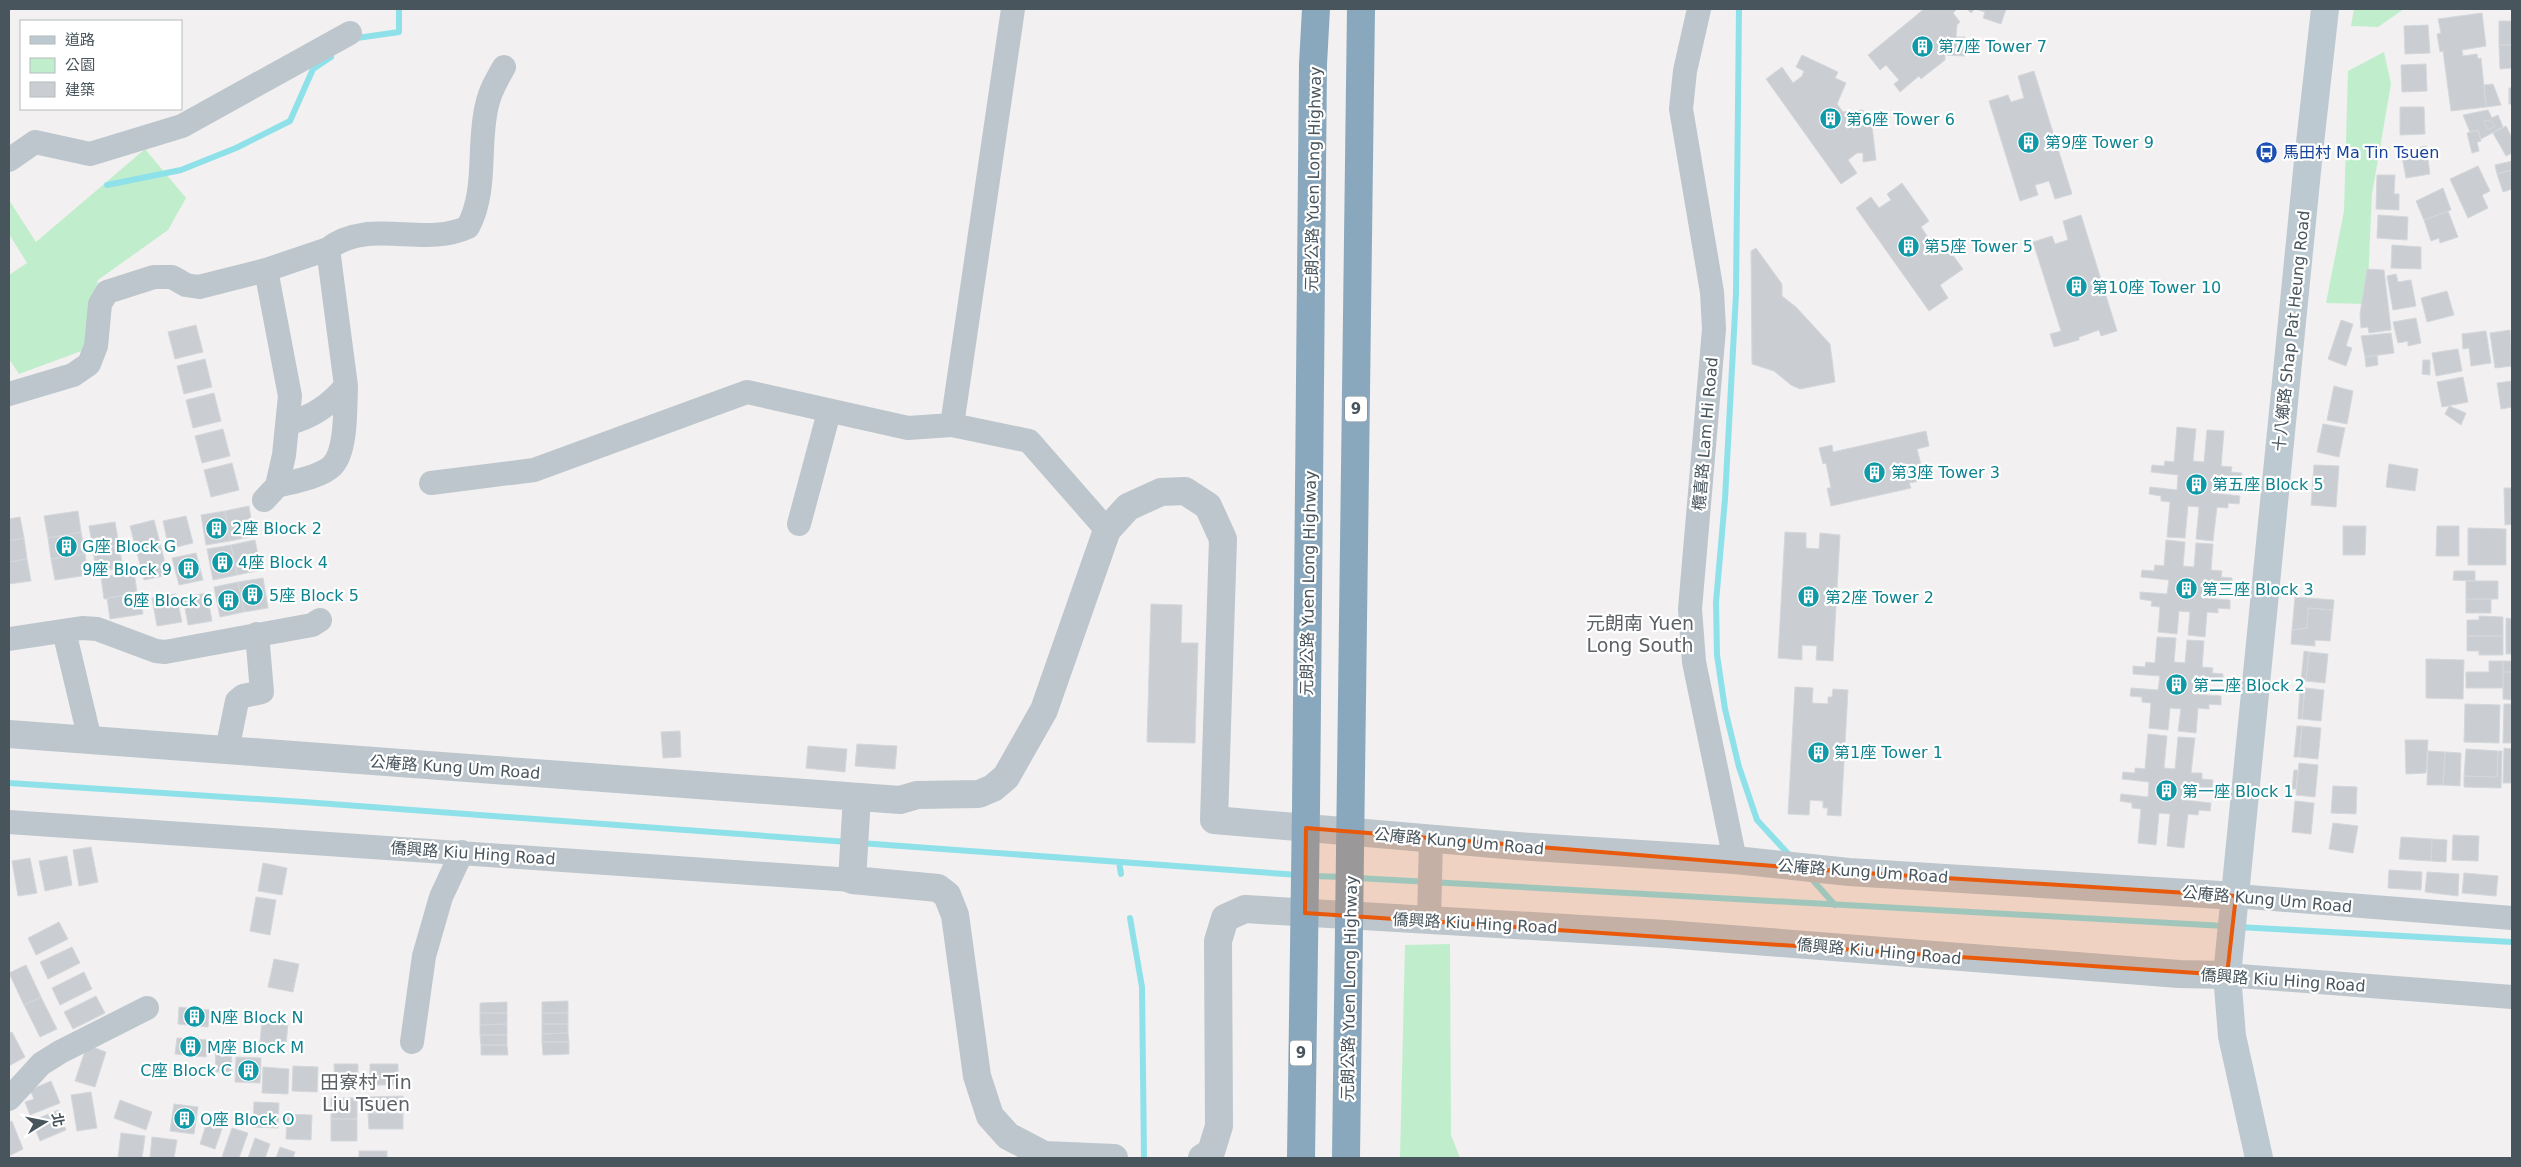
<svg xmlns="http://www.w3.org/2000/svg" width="2521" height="1167" viewBox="0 0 2521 1167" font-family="'DejaVu Sans','Noto Sans TC',sans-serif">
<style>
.green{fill:#c0eecc}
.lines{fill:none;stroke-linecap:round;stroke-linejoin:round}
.stream{stroke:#8fe1e9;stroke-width:6}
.building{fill:#caced2;stroke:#d4d7db}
.minor{stroke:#bcc6cc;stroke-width:24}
.tertiary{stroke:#bcc6cc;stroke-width:28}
.secondary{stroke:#bcc9d1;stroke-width:28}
.motorway{stroke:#89a8bd;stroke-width:28}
.marked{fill:#e8590c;fill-opacity:0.2;stroke:#e8590c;stroke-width:4;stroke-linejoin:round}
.labels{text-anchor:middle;stroke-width:4.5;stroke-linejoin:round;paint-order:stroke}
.shield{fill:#fff;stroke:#7f888e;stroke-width:1}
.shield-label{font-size:15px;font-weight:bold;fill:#48555d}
.culture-label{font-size:16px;fill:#0d838f;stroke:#fff;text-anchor:start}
.transit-label{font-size:16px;fill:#164399;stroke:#fff;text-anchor:start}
.street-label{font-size:16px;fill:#48555d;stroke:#fff}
.quarter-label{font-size:19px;fill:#5c6165;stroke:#fff}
</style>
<rect width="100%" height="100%" fill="#f2f0f0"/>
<path class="green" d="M2354,9H2404L2378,27L2351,26Z
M2384,52L2391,84L2372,194L2367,304L2326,303L2344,211L2348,71Z
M145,149L186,198L168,230L98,280L84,350L19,374L9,359V275L27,263L9,234V200L36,242Z
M1450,944L1451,1135L1460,1158H1400L1405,945Z"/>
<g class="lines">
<path class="stream" d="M1739,9L1736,294L1725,499L1716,602L1717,655L1725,709L1739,767L1757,820L1792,858
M353,41L357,38L399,32V9
M107,185L181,170L236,148L290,121L313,69L331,57
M9,783L304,802L848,842
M860,843L1299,875
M1119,862L1121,874
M1312,876L1344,877
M1809,876L1835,905
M1357,878L2225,926
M1130,918L1142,987L1144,1158
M2238,927L2512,942"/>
</g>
<path class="building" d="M1924,9H1957L1953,13L1960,22L1957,25L1956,37H1965V56L1945,55V60L1921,79L1919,76L1900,92L1894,84L1899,80L1886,65L1880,70L1868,55Z
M1967,9H2006L2001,24L1983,18L1985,12L1975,9L1971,13Z
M2482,13L2486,46L2462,50L2463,56L2477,54L2478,59L2481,58L2486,107L2451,111L2443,51L2440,52L2437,34L2441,33L2438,19Z
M2499,21H2512V45H2499Z
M2428,25L2430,53L2405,54L2404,26Z
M2499,45H2512V68L2500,69Z
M1802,55L1838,72L1835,78L1846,83L1837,104L1843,112L1863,110L1865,126H1872L1876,160L1863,162V153H1857L1848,160L1857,173L1841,184L1766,79L1782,67L1793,83L1802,76L1804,71L1796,67Z
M2426,64L2427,91L2402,92L2401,65Z
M2034,71L2072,194L2055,199L2049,181L2035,185L2038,195L2020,201L1989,101L2008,95L2011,102L2024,98L2018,76Z
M2493,84L2501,105L2486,107L2484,85Z
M2509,88H2512V104H2509Z
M2400,107H2424L2425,134L2400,135Z
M2488,110L2492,118L2498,115L2503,127L2481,139L2478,130L2470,132L2463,115Z
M2491,120L2495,126L2488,130L2484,121Z
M2506,126L2512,138V153L2506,156L2493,133Z
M2478,130L2481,141L2477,142L2479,151L2472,153L2467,133Z
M2426,146L2430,174L2406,178L2401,151Z
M2512,161V174L2511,170L2497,174L2495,165Z
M2478,166L2490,191L2482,195L2488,208L2468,218L2450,179Z
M2511,170L2512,189L2503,192L2497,174Z
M2377,175H2395L2394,194H2399V210L2376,209Z
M1902,183L1929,221L1921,227L1936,249L1944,243L1963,269L1940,285L1948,298L1929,311L1856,208L1871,197L1879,208L1891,200L1887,194Z
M2443,188L2451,210L2424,220L2416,201Z
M2448,211L2458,237L2440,243L2439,238L2431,241L2424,220Z
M2081,215L2117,331L2101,336L2099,330L2079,337V340L2054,347L2050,334L2061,331L2033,242L2052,236L2055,244L2068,240L2063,221Z
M2378,215L2408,217L2407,240L2377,238Z
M2392,245L2421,247V269L2391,268Z
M1756,248L1782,284V296L1796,307L1830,344L1835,382L1800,389L1791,385L1774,371L1752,364L1751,251Z
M2367,269L2384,270L2391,330L2369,333L2368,327L2361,328L2360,314Z
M2396,274L2398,282L2411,280L2416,306L2393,310L2387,276Z
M2447,291L2454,315L2427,322L2421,298Z
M2416,318L2421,343L2408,346V341L2398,343L2393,322Z
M2341,320L2353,324L2346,346L2352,348L2346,366L2328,359Z
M196,325L203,352L175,359L168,332Z
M2510,330L2512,366L2495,368L2490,333Z
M2486,331L2491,363L2471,366L2469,348L2463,349L2462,334Z
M2391,333L2394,353L2365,357L2361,336Z
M2458,349L2462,371L2436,376L2432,353Z
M2377,355L2378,365L2366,367L2365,357Z
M205,359L212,387L184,394L177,366Z
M2423,360H2430V375L2422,374Z
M2463,377L2468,402L2442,407L2437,382Z
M2512,381V407L2501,409L2497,383Z
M2334,386L2353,391L2347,424L2327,420Z
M214,393L221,421L193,428L186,400Z
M2449,406L2466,413L2461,425L2445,414Z
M2323,424L2345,428L2339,457L2317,452Z
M2177,427L2196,429L2193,461L2204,462L2207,430L2224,431L2221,466L2232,467L2231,472L2242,473L2241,481L2214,479L2213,493L2240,496L2239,504L2228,503V508L2217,507L2213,541L2196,539L2199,507L2188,506L2185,538L2167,537L2170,502L2161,501V496L2149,494L2150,487L2177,490L2178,475L2151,472L2152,465L2164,466L2165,461L2174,462Z
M223,429L230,456L202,463L195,436Z
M1926,431L1929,446L1917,449L1925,480L1909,483L1911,488L1831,506L1827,488H1831L1826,463L1823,464L1819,448L1832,445L1833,452Z
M232,463L239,490L211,497L204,470Z
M2389,464L2418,469L2415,491L2386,487Z
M2314,465L2339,466L2336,507L2311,505Z
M2504,488H2512V524L2505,525Z
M249,506L254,536L230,541L225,511Z
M78,511L81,532L48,538L44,516Z
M225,511L230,541L206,545L201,515Z
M186,516L193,543L169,549L163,521Z
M20,517L24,538L9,541V519Z
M154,520L161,547L137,553L130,526Z
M115,522L119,545L93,549L89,526Z
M2343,526H2366L2365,555H2343Z
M2437,526H2459V556H2436Z
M2468,528L2506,529V565H2468Z
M81,532L85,554L51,559L48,538Z
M1785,532L1806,533V548L1819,549L1820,533L1840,535L1833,661L1816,660L1817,646L1802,645V660L1778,658Z
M24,538L27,559L9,562V541Z
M255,540L261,570L237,575L231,545Z
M2166,540L2185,542L2183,566L2194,567L2196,543L2213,544L2211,570L2222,571L2221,577L2232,578V586L2205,583L2203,598L2230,600V609L2218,608V613L2207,612L2205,637L2188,635L2190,612L2179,611L2177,634L2158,632L2160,607L2151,606L2152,601L2140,599V592L2167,594L2169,580L2141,577L2142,570L2154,571L2155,565L2164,566Z
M119,545L123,568L96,572L93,549Z
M231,545L237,575L213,580L207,549Z
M161,547L168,575L144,580L137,553Z
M196,553L203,580L179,585L172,558Z
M85,554L88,575L55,580L51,559Z
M27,559L31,581L9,584V562Z
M2454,571H2475V581L2453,580Z
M134,572L137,593L104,599L101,577Z
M263,578L268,608L244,612L238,582Z
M2466,581H2498V599H2466Z
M238,582L244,612L220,617L214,587Z
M140,593L143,614L110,619L107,598Z
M207,593L212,621L188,625L183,597Z
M176,594L182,622L157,626L152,598Z
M2295,597L2334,600L2333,610L2308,608L2307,628L2292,630Z
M2466,599H2491V613H2466Z
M1151,604L1182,605L1181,643H1198L1195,743L1147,742Z
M2308,608L2333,610L2330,641L2315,640V646L2291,644L2292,630L2307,628Z
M2479,616L2503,617V636H2467V620H2479Z
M2506,618L2512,619V654H2506Z
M2467,636H2503V655H2479V651H2467Z
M2157,637L2176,638L2174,662L2185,663L2187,640L2204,641L2202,667L2213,668L2212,673L2223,674V682L2196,680L2194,694L2221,696V705L2209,704V709L2198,708L2196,733L2178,731L2181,709L2170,708L2168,730L2149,728L2151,703L2142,702V697L2130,696L2131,688L2158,690L2160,676L2133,674V666L2145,667L2146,662L2155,663Z
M2304,651L2309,652L2306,681H2301Z
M2309,652L2328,654L2325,683L2306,681Z
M2426,659L2464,660L2463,699L2426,698Z
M2489,661H2503V688H2466V672H2489Z
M2503,661H2512V672H2503Z
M2503,672H2512V700L2503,699Z
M1795,687L1813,688L1812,703L1828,704V697H1832L1833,689L1848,690L1841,816L1827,815L1828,808H1823V801L1810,800L1809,815L1788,814Z
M2300,688H2305L2302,719H2298Z
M2305,688L2324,690L2321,721L2302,719Z
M2465,704L2500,705L2499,743L2464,742Z
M2504,704H2512V743H2503Z
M2297,726H2302L2299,757H2294Z
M2302,726L2321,728L2318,759L2299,757Z
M680,731L681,757L663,758L661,732Z
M2148,734L2167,736L2164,768L2175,769L2178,737L2195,738L2191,773H2202V779L2213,780L2212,788L2185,786L2184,800L2211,803L2210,811L2199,810L2198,815L2188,814L2184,848L2167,846L2170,814L2159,813L2156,845L2138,843L2141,809L2132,808V803L2120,801L2121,794L2148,797L2149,782L2122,779L2123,772L2135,773V768L2145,769Z
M2405,740H2428L2426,773L2406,774Z
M857,744L897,746L895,769L855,766Z
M808,746L847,749L845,772L806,768Z
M2504,748L2512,749V783H2503Z
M2466,749L2498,751L2497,777L2464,776Z
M2428,751L2445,752L2443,785H2427Z
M2498,751H2502L2501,788L2464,787V776L2497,777Z
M2445,752L2461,753L2460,786L2443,785Z
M2299,763L2318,765L2315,797L2296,795Z
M2294,770H2298L2296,789H2292Z
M2333,786L2357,787L2356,814L2331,813Z
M2295,801L2314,803L2311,834L2292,832Z
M2333,823L2358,826L2353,853L2329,849Z
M2453,835L2479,836L2478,861L2452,860Z
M2401,837L2432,839L2431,861L2399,859Z
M2432,839L2447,840L2446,862L2431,861Z
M91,847L98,882L79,886L73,850Z
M67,856L72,885L45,891L39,861Z
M30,858L37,893L18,896L12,861Z
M263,863L287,868L282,895L258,891Z
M2389,870L2422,872L2421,890L2388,888Z
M2427,872L2459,874L2458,896L2425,892Z
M2464,873L2498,876L2496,896L2462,893Z
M256,897L276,900L270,935L250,931Z
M59,922L68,939L36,955L28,938Z
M72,947L80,963L48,979L40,962Z
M274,959L299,964L293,992L268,987Z
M26,965L41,997L24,1005L9,973Z
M84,972L92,989L60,1005L52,988Z
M96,996L105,1013L73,1029L64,1012Z
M41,997L57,1029L40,1037L24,1005Z
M568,1001V1013H542V1002Z
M507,1002V1013H480V1003Z
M179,1007L210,1010L208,1027L178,1024Z
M480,1013H507V1024L480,1025Z
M542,1013H568V1024H542Z
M262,1019L288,1022L286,1046L260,1043Z
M507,1024V1035H480V1025Z
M542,1024H568V1033L542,1034Z
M12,1032L25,1057L9,1066V1033Z
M568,1033L569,1042H542V1034Z
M480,1035H507V1045H481Z
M177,1038L208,1040L206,1057L175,1054Z
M215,1041H231L232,1072H216Z
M542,1042H569V1054L543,1055Z
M87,1045L106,1052L95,1087L75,1081Z
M481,1045H507L508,1055H481Z
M236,1057L261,1058L260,1083L235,1082Z
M334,1064H358V1087H335Z
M370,1064H398V1085H370Z
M293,1066L318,1067L317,1092L292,1091Z
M263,1067L289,1069L288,1094L262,1093Z
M51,1081L60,1103L30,1115L25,1102L34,1099L30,1090Z
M91,1092L97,1128L77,1131L71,1095Z
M403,1096V1113H368V1097Z
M331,1098H357V1119H331Z
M120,1100L152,1112L146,1130L114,1118Z
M254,1102L279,1103L278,1128L253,1127Z
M174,1104L198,1107L194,1134L170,1131Z
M58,1110L66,1130L40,1141L32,1121Z
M368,1113H403V1129H369Z
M287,1114L312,1115L311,1140L286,1139Z
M209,1115L225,1120L215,1149L200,1144Z
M331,1119H357V1141H331Z
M12,1121L23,1149L9,1156V1122Z
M232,1128L248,1133L239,1158L222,1157Z
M121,1133L145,1136L142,1158H118Z
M152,1137L177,1140L174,1158H150Z
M255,1138L270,1144L265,1158H248Z
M280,1147L295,1152L293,1158H276Z
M359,1151H387V1158H359Z"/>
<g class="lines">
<path class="minor" d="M1699,9L1685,71L1681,109L1712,292L1714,329L1690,609L1694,662L1735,860
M9,160L35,142L90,154L182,126L350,33
M266,270L328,249
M9,394L73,375L89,364L96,346L100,304L107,292L154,277H172L186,285L199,287L266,270L290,396L284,455L277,486L264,500
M289,423C313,417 330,405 346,386L328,249C368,217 424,248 468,227C488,189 477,146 487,105C490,91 497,79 504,67
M952,425L1013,9
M431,483L534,470L747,392L908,428L952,425L1029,441L1107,530
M277,486C292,482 321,477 332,466C347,451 345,407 346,386
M799,524L829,412
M64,631L90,740
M9,639L82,628L97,629L156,651L165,652L312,625L320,620
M227,750L237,701L243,696L262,692L257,634
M9,822L852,880
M2236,896L2512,918
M1429,920L1431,839
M2227,975L2512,997
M412,1042L424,956L441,897L462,852
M9,1099L41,1064L60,1052L147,1008"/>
<path class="tertiary" d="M9,734L900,800L917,795L979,794L993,788L1006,777L1044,710L1107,530L1128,507L1161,492L1185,491L1208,506L1223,539L1214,820L1517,846L1735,860L1849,872L2236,896
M857,797L852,880L938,888L947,895L955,915L977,1076L990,1116L1008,1136L1044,1155L1114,1158
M1202,1158L1211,1152L1219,1126L1218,941L1225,918L1245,909L1666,934L2179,974L2227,975"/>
<path class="secondary" d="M2259,1158L2232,1036L2227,975L2308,161L2325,9"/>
<path class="motorway" d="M1301,1158L1306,808L1313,64L1316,9
M1346,1158L1361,9"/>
</g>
<path class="marked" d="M1306,828L1849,872L2236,896L2227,975L1305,913Z"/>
<defs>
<symbol id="building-disc" viewBox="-11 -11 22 22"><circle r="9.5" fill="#0f9aa8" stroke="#fff"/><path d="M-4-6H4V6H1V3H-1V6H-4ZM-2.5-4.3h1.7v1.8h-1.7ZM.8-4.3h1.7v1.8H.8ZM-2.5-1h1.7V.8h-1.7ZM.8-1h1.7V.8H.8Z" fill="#fff"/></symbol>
<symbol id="bus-disc" viewBox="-11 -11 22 22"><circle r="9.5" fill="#1a4fb4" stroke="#fff"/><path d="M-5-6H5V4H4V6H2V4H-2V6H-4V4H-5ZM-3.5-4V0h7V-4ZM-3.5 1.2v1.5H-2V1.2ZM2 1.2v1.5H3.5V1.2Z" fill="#fff"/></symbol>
</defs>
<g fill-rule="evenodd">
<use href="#building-disc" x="1910" y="34" width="25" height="25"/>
<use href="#building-disc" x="1818" y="106" width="25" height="25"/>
<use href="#building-disc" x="2016" y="130" width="25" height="25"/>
<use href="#bus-disc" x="2254" y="140" width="25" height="25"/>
<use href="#building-disc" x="1896" y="234" width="25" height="25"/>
<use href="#building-disc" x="2064" y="274" width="25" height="25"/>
<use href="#building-disc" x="1862" y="460" width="25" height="25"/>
<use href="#building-disc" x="2184" y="472" width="25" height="25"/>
<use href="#building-disc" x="204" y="516" width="25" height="25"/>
<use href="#building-disc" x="54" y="534" width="25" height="25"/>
<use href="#building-disc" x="210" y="550" width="25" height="25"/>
<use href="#building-disc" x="176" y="556" width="25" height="25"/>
<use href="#building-disc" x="2174" y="576" width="25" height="25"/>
<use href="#building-disc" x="240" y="582" width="25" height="25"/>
<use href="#building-disc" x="1796" y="584" width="25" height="25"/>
<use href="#building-disc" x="216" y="588" width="25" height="25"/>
<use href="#building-disc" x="2164" y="672" width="25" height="25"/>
<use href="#building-disc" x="1806" y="740" width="25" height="25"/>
<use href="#building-disc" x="2154" y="778" width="25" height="25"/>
<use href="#building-disc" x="182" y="1004" width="25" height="25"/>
<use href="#building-disc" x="178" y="1034" width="25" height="25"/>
<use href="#building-disc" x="236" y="1058" width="25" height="25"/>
<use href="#building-disc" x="172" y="1106" width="25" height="25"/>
</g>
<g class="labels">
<g class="shield">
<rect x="1345" y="396.5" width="22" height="25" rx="4"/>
<rect x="1290" y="1040.5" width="22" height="25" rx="4"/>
</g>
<g class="shield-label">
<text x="1356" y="414">9</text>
<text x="1301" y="1058">9</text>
</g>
<g class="culture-label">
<text x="1938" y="52">第7座 Tower 7</text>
<text x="1846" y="125">第6座 Tower 6</text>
<text x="2045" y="148">第9座 Tower 9</text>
<text x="1924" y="252">第5座 Tower 5</text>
<text x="2092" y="293">第10座 Tower 10</text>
<text x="1891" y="478">第3座 Tower 3</text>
<text x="2212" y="490">第五座 Block 5</text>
<text x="232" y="534">2座 Block 2</text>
<text x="82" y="552">G座 Block G</text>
<text x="238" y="568">4座 Block 4</text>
<text x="172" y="575" text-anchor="end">9座 Block 9</text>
<text x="2202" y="595">第三座 Block 3</text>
<text x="269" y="601">5座 Block 5</text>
<text x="1825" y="603">第2座 Tower 2</text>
<text x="213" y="606" text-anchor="end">6座 Block 6</text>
<text x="2193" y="691">第二座 Block 2</text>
<text x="1834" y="758">第1座 Tower 1</text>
<text x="2182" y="797">第一座 Block 1</text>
<text x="210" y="1023">N座 Block N</text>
<text x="207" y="1053">M座 Block M</text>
<text x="232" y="1076" text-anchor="end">C座 Block C</text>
<text x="200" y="1125">O座 Block O</text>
</g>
<g class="transit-label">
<text x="2283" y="158">馬田村 Ma Tin Tsuen</text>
</g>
<g class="street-label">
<text transform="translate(1313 179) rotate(-89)" y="6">元朗公路 Yuen Long Highway</text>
<text transform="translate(2291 331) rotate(-84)" y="6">十八鄉路 Shap Pat Heung Road</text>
<text transform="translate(1705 434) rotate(-85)" y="6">欖喜路 Lam Hi Road</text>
<text transform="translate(1308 583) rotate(-89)" y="6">元朗公路 Yuen Long Highway</text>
<text transform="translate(455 767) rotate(4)" y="6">公庵路 Kung Um Road</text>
<text transform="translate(1459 841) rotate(5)" y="6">公庵路 Kung Um Road</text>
<text transform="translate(473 853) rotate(4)" y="6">僑興路 Kiu Hing Road</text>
<text transform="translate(1863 871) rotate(4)" y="6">公庵路 Kung Um Road</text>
<text transform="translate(2267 899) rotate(5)" y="6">公庵路 Kung Um Road</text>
<text transform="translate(1475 923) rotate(3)" y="6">僑興路 Kiu Hing Road</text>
<text transform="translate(1879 951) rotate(5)" y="6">僑興路 Kiu Hing Road</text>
<text transform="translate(2283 980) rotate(4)" y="6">僑興路 Kiu Hing Road</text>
<text transform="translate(1349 988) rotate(-89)" y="6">元朗公路 Yuen Long Highway</text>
</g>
<g class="quarter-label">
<text x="1640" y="630">元朗南 Yuen<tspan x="1640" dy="22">Long South</tspan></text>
<text x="366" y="1089">田寮村 Tin<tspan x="366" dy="22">Liu Tsuen</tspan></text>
</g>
</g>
<rect width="2521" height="1167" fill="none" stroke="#48555d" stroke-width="20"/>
<rect x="20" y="20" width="162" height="90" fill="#ffffff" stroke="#b6bbbe"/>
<rect x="30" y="36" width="25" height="8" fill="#bcc9d1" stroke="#b6bbbe"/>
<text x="65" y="45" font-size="15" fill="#48555d">道路</text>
<rect x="30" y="58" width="25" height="15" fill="#c0eecc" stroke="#b6bbbe"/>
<text x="65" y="70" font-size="15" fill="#48555d">公園</text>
<rect x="30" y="82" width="25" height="15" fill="#caced2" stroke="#b6bbbe"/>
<text x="65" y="95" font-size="15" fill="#48555d">建築</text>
<g transform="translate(45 1122) rotate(80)" stroke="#ffffff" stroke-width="4" paint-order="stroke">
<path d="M0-4L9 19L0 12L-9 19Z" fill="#48555d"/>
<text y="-8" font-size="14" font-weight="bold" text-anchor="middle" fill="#48555d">北</text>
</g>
</svg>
